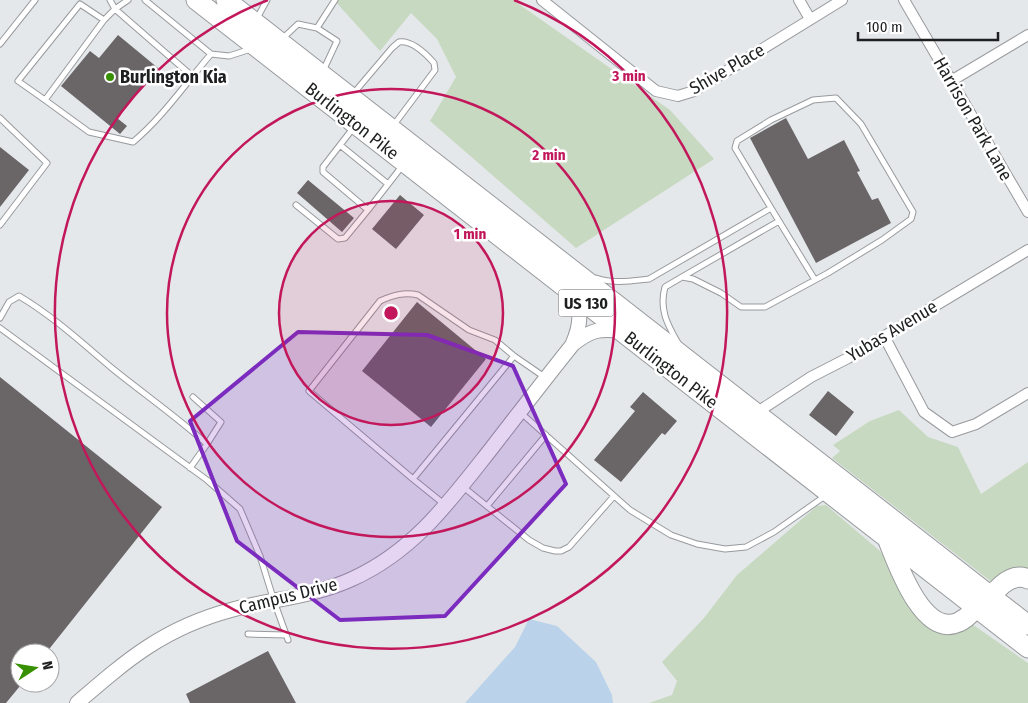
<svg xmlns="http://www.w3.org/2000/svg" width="1028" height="703" viewBox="0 0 1028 703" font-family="'Fira Sans Condensed',sans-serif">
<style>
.green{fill:#c7d9c0}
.water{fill:#bad3ea}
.building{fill:#6a6668}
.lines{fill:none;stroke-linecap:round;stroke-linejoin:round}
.lane-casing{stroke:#989a9d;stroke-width:7}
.street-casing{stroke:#989a9d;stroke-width:12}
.secondary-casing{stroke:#989a9d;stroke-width:16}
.highway-casing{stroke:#989a9d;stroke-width:21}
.lane{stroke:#fff;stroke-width:5}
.street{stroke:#fff;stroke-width:10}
.secondary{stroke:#fff;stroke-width:14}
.highway{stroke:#fff;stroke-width:19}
.marked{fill:#7b2cbf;fill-opacity:0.2;stroke:#7b2cbf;stroke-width:4;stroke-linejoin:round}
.ring{fill:none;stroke:#c2185b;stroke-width:2.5}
.poi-dot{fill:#379000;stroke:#fff;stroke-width:2}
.labels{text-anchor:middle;stroke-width:5;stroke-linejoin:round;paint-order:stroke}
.shield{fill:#fff;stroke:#626263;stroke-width:1}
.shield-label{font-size:16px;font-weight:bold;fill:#1e1f20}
.street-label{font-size:18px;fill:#1e1f20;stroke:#fff}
.poi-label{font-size:18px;font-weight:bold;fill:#1e1f20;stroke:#fff;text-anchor:start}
.centre{fill:#c2185b;stroke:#fff;stroke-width:2.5}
.ring-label{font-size:15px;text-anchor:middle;font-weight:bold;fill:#c2185b;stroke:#fff;stroke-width:5;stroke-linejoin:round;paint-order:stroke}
</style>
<rect width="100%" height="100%" fill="#e5e8eb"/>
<path class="green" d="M334,0H513L670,110L714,159L576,248L430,121L456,77L437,39L411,13L380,51Z
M899,410L928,437L958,447L981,494L1028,462V571L993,583L832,458L840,451L833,445L870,421Z
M826,505L880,551L894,570L925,625L944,635L957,634L972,624L1028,663V703H649L672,695L677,681L662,662L704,618L737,575L817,506Z"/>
<path class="water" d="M529,619L557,626L596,662L612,695L613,703H465L515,647Z"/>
<path class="building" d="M118,35L158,68L117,118L127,126L120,134L61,86L90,51L99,58Z
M786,118L808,159L844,140L860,171L857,172L872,200L878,198L891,223L816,263L750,138Z
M0,147L29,170L0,207Z
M308,180L354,218L342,232L297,193Z
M400,195L424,215L396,249L372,229Z
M417,302L486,359L431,427L362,371Z
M0,377L162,507L46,653H20V686L6,703H0Z
M828,391L854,412L836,436L809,415Z
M643,392L677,421L665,435L662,433L621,482L594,460L635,411L630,407Z
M268,651L296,703H190L186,694Z"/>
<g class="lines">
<defs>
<path id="lane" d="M110,0L115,9L104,20L45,100L89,132L133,142C163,117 185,84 211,54L229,56L251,49
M128,0L115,9L192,76
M145,0L211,54
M256,20L267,0
M282,39L298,24L317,28
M0,44L35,0
M323,71L337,41L317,28L335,0
M353,94L392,48L399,42C412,40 426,54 434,63L435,70L393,126
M45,100L18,81L80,4L104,20
M0,118L47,163L0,225
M340,145L388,184
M296,205L338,239L345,238L368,210L323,172V167L354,127
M771,208L815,280
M368,210L403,165
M682,277L779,221
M596,278C613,284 631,281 649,279L771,208L735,148L737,141L771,120L813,100L836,98L861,124L913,212L911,219L882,240L828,273L765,307H741L721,293L693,279L682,277L665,287C659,309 667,324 678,343
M0,318L9,302L19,296C53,316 83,344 113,369C144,394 177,417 207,444L190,468
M0,328L207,480L240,509L260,556L274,601L288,640
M193,397L221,422L207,444
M520,412L630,510L671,535L697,544L725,549L746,547L774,532L825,496
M413,479L309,391L380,301C393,295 404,292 418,295L469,330L495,340L514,356
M462,486L529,540L543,548L555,551H561L569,547L614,496
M444,504L413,479L514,356L546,378
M487,506L546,435
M248,634L286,635"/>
<path id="street" d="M542,0L656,91L678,96L694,91L842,0
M799,0L810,19
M904,0L1028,212
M951,81L1028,35
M884,336L924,412L952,432L976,424L1028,393
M756,413L811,377L848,358L1028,250"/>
<path id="secondary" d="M573,343C581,324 581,314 575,294
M77,703C128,659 164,628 231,610C271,599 313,597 352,579C414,551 450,501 491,449C518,414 545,379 573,344C591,330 599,328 622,331"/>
<path id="highway" d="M196,0L1028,648
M226,0L1028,625
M887,538C897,563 923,639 959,622C969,617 978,607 980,596
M986,607C992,592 1010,571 1028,579"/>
</defs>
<use href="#lane" class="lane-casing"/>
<use href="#street" class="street-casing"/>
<use href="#secondary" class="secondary-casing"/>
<use href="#highway" class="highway-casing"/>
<use href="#lane" class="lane"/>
<use href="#street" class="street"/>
<use href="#secondary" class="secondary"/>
<use href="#highway" class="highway"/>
</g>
<path class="marked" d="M298,332L427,335L513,366L566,484L445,616L340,620L237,541L190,421Z"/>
<circle cx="391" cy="313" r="112" fill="#c2185b" fill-opacity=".12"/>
<g class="ring">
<circle cx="391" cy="313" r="112"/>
<circle cx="391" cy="313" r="224"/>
<path d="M514 0A336 336 0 1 1 268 0"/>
</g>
<circle class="poi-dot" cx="110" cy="77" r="5"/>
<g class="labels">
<rect class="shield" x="558.5" y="289.5" width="55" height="27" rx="4"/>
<g class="shield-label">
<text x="586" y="309">US 130</text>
</g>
<g class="street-label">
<text transform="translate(727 69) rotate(-30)" y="6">Shive Place</text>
<text transform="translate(973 119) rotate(60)" y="6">Harrison Park Lane</text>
<text transform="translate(352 121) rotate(38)" y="6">Burlington Pike</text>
<text transform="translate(892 331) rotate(-31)" y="6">Yubas Avenue</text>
<text transform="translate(671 370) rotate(38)" y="6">Burlington Pike</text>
<text transform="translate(288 596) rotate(-14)" y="6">Campus Drive</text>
</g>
<g class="poi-label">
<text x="120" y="83">Burlington Kia</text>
</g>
</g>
<circle cx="391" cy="313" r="8" class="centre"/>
<g class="ring-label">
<text x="629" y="81">3 min</text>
<text x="549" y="160">2 min</text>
<text x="470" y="239">1 min</text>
</g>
<g transform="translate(35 668) rotate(78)"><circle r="24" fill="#ffffff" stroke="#a5a5a6"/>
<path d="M0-4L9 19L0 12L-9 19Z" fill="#379000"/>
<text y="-8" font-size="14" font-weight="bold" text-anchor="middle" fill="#1e1f20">N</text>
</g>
<path d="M858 32v8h140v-8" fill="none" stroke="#1e1f20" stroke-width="2.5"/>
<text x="866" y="32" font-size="15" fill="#1e1f20" stroke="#ffffff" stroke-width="4" paint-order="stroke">100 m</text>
</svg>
